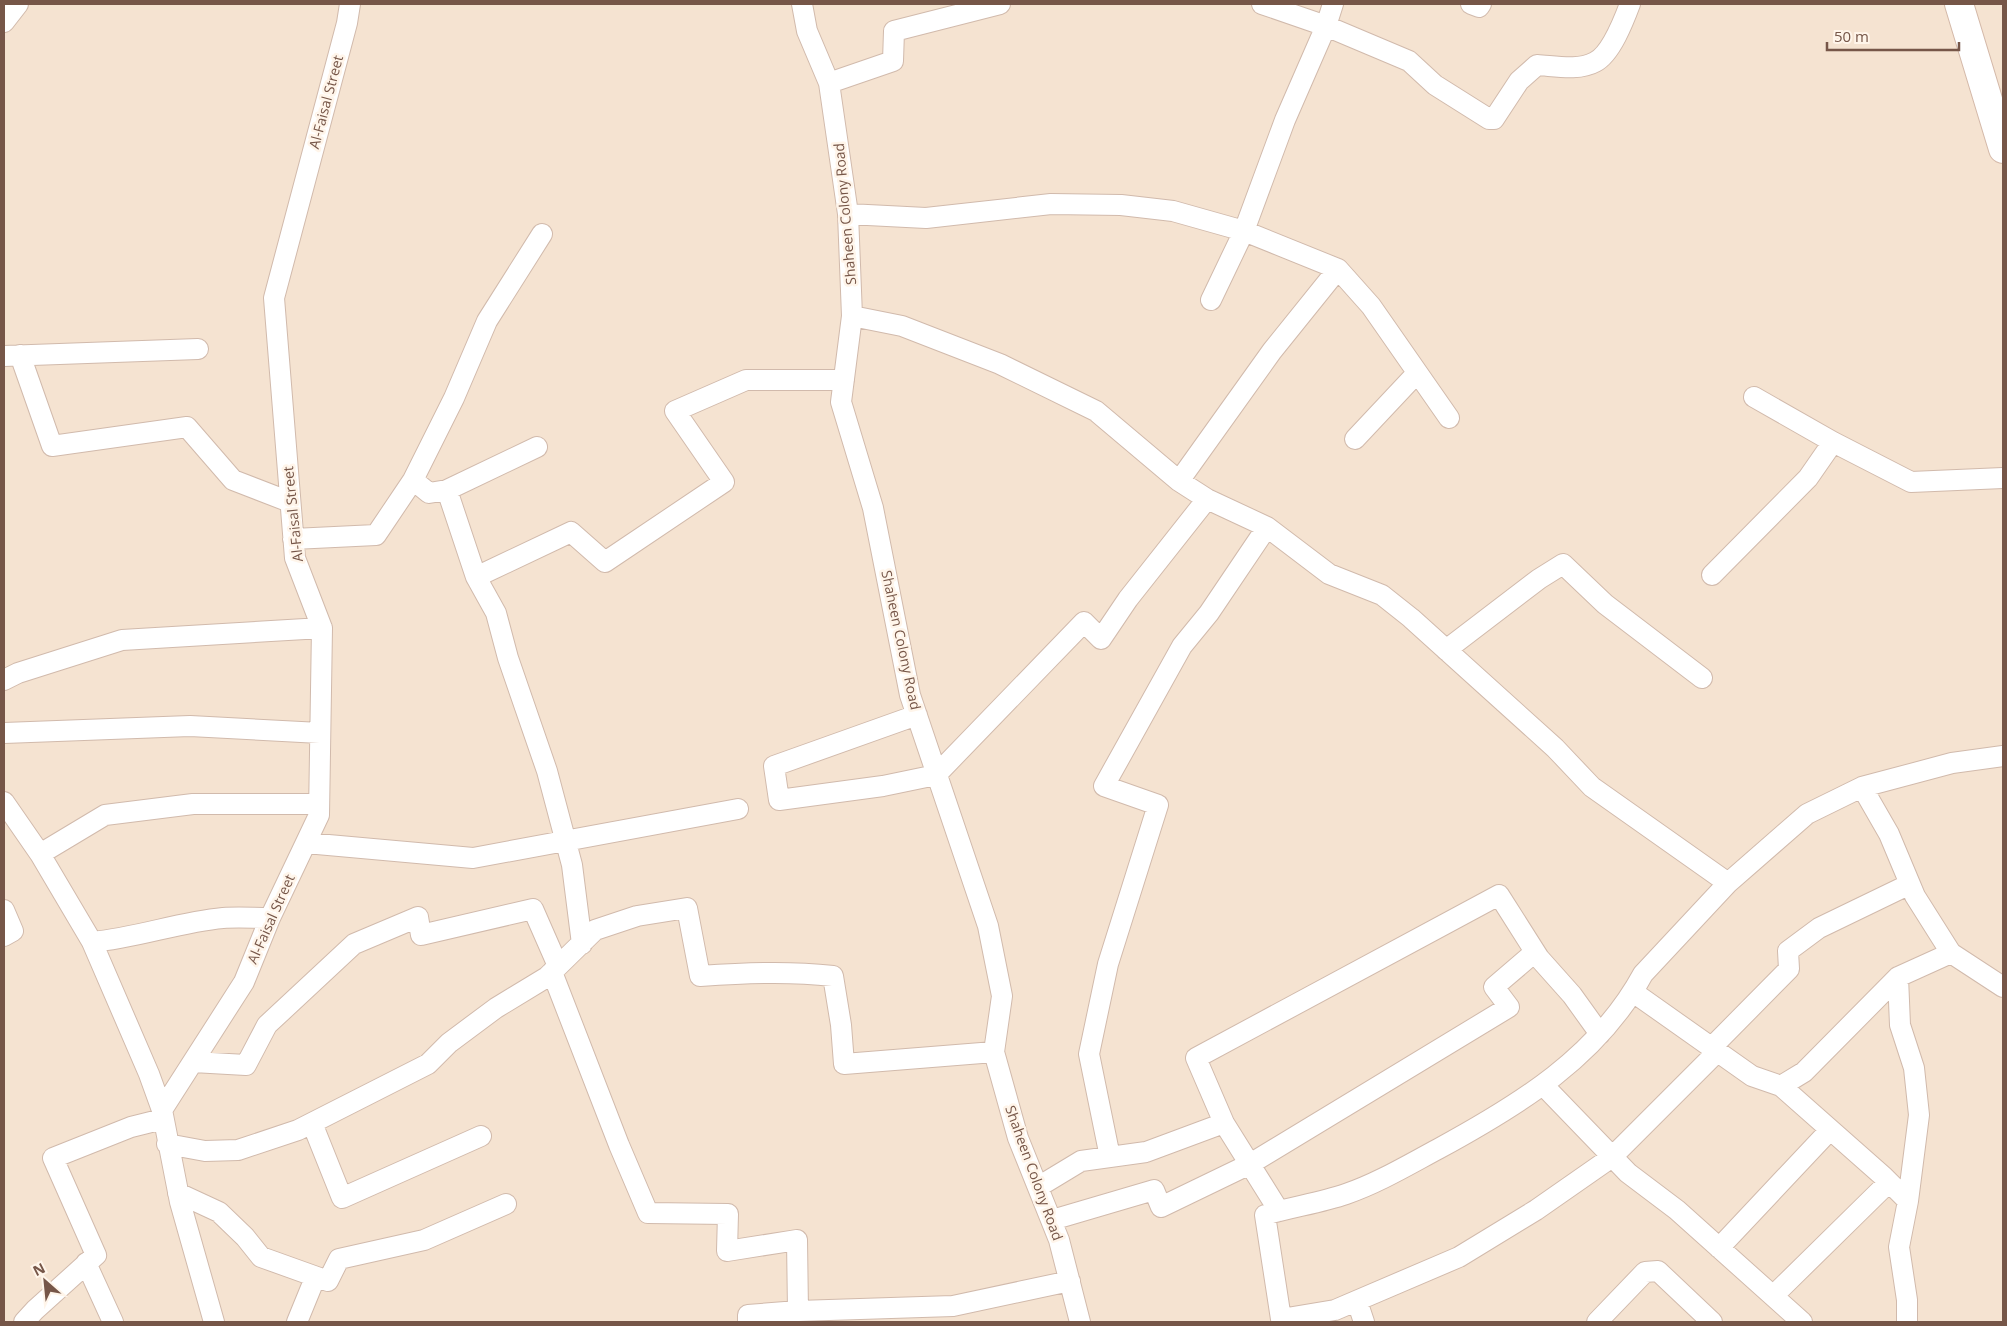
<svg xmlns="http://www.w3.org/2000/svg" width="2007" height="1326" viewBox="0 0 2007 1326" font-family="'Open Sans',sans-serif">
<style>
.residential{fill:#f5e3d1}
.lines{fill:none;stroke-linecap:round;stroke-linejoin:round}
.street-casing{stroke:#d1baac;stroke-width:22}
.secondary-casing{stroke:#d4b9a9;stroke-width:30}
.street{stroke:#fff;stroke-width:20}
.secondary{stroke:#fff;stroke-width:28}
.labels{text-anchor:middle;stroke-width:5;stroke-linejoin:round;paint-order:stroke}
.street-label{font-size:14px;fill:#765648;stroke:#fff5ea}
</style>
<rect width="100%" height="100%" fill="#fdf1e3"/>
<path class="residential" d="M4,4H2003V1322H4Z"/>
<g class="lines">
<defs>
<path id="street" d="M802,4L807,31L829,83L848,214L852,316L841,402L873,508L910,695L988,926L1002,996L994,1052L1018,1138L1059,1240L1080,1322
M1262,4L1326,26L1409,61L1435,85L1489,119H1494L1519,81L1537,65C1555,66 1579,71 1595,62C1611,54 1624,20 1630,4
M1471,4L1479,7L1481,4
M4,22L18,4
M829,83L893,61L894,31L1000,4
M848,214L926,218L1051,204L1121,205L1173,211L1244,231L1338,269L1371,306L1449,418
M1211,300L1244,231L1285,120L1326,26L1333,4
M852,316L902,326L1000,364L1096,411L1179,481L1207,499L1267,527L1329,574L1382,595L1411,618L1555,748L1592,787L1728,883
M20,355L52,446L187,427L233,480L290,502
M4,356L198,349
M1754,397L1833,442L1911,482L2003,478
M1355,439L1417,373
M413,480L429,493L447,490L476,577
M1179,481L1272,351L1338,269
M447,490L537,447
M293,539L376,535L413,480L454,398L487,321L542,234
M1712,575L1808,478L1833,442
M1446,650L1539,579L1563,564L1605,604L1702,678
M4,680L18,673L122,640L322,628
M917,715L774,766L779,800L883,786L936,775L1084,622L1101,639L1128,599L1207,499
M4,733L190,726L320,733
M1862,787L1889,834L1915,896L1951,953L2003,987
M4,802L40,854L92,942L149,1074L162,1110L180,1202L214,1322
M306,843L473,858L738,809
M40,854L105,815L193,804H319
M4,910L13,931L4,936
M92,942C137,938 179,922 223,918C238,917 254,918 270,918
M582,944L572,865L547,771L508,658L496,613L476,577L571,532L605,562L724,482L675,411L746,380H844
M552,972L619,1145L648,1213L728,1214L727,1251L797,1240L798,1311L953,1306L1070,1281
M1633,992L1752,1076L1781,1086L1884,1177L1908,1201L1899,1247L1907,1300V1322
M1711,1048L1789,969L1788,951L1819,928L1910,884
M1717,1052L1612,1157L1536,1210L1459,1257L1335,1310L1281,1319L1265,1215C1291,1207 1320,1203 1346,1194C1378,1183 1408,1165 1438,1149C1519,1105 1598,1057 1643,974L1728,883L1807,814L1862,787L1952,763L2003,756
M193,1062L246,1065L267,1025L354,944L418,917L421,935L533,909L558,966
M1544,1086L1628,1173L1677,1210L1802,1322
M1781,1086L1804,1072L1898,977
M162,1110L244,982L270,918L319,815L322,628L295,558L274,298L347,23L350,4
M312,1123L342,1198L481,1136
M1224,1123L1279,1211
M167,1144L205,1151L238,1150L298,1130L428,1064L449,1043L496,1008L547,977L595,930L637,916L687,908L700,976C745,973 788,971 833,976L841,1025L844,1064L994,1052
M1110,1157L1089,1054L1108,964L1158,805L1104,786L1182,646L1209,613L1267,527
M1038,1187L1081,1161L1146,1152L1224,1123L1196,1058L1499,895L1539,958L1572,995L1600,1034
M178,1193L219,1212L245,1237L261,1257L328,1281L339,1259L424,1240L506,1204
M1908,1201L1919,1115L1914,1068L1900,1025L1898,977L1951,953
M1052,1220L1154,1190L1161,1207L1250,1164L1509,1007L1494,987L1535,952
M1719,1248L1830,1130
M86,1263L113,1322
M1773,1296L1889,1182
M1357,1301L1364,1322
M24,1322L35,1310L96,1255L53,1158L131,1127L163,1119
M297,1322L315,1278
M748,1322V1315L798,1311
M1597,1322L1645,1272L1658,1271L1712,1322"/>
<path id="secondary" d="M1959,4L2003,149"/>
</defs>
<use href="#street" class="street-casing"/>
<use href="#secondary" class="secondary-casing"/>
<use href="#street" class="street"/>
<use href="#secondary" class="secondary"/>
</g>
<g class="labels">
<g class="street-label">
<text transform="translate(326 102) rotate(-75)" y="5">Al-Faisal Street</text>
<text transform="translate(845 214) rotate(-95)" y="5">Shaheen Colony Road</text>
<text transform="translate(293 514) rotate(-96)" y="5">Al-Faisal Street</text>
<text transform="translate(901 640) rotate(78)" y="5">Shaheen Colony Road</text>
<text transform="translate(271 919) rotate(-66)" y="5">Al-Faisal Street</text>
<text transform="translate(1034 1173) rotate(70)" y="5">Shaheen Colony Road</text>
</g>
</g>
<rect width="2007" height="1326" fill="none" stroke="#765648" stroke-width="10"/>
<g transform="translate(45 1281) rotate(333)" stroke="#fff5ea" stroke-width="4" paint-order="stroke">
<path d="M0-4L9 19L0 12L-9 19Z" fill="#765648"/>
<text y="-8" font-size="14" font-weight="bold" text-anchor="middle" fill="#765648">N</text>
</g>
<path d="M1827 42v8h132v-8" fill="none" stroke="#765648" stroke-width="2.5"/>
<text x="1834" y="42" font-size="15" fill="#765648" stroke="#fff5ea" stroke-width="4" paint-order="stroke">50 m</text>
</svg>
